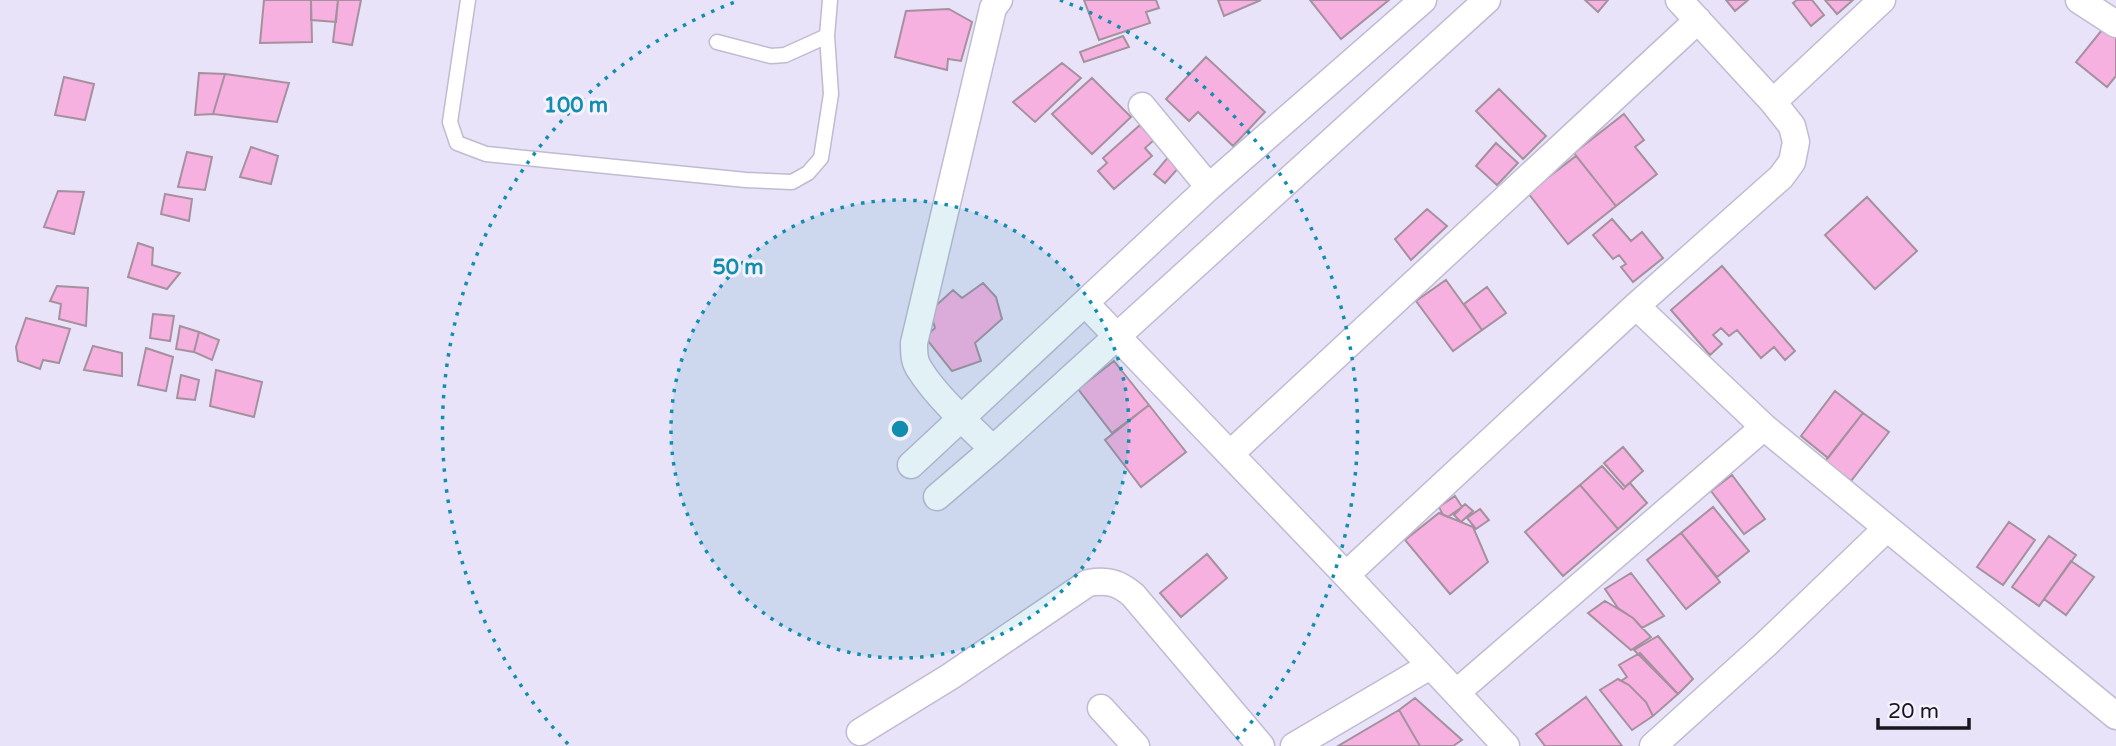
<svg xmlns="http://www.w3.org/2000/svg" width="2116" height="746" viewBox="0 0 2116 746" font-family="'Varela Round',sans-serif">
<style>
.building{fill:#f7b1e0;stroke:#a5919e;stroke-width:2}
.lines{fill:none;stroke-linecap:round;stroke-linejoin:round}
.lane-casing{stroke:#c0bbd0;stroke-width:17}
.street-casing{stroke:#c0bbd0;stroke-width:29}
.lane{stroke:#fff;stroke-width:14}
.street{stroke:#fff;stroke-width:26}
.ring{fill:none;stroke:#118eae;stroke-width:3.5;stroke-dasharray:3.5 7}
.centre{fill:#118eae;stroke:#f5f1ff;stroke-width:3.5}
.ring-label{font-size:21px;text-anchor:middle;font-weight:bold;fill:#118eae;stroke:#f5f1ff;stroke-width:6;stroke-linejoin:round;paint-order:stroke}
</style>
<rect width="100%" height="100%" fill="#e8e3f9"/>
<path class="building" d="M264,0H311L312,42L260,43Z
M311,0H338L336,22L311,20Z
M338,0H361L352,45L333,42Z
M1084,0H1156L1159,8L1146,12L1150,23L1099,40Z
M1218,0H1261L1224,16Z
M1310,0H1389L1341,39Z
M1585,0H1608L1598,12Z
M1726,0H1748L1735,11Z
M1797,0H1812L1824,15L1811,26L1793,3Z
M1825,0H1853L1837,14Z
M949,9L972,22L961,61L948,59L947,70L895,57L906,11Z
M2106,25L2116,33V76L2107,87L2076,62Z
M1123,36L1129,47L1084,62L1080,52Z
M1206,57L1265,112L1233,146L1198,112L1189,121L1166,99Z
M1062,63L1081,78L1035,122L1013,102Z
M199,73L225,74L213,114L195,115Z
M225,74L289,83L277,122L213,114Z
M64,77L94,84L85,120L55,115Z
M1092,78L1131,117L1092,154L1052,114Z
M1499,89L1546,136L1523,159L1476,111Z
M1624,114L1644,140L1635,147L1657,174L1616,206L1574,153Z
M1140,125L1154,140L1145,148L1152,156L1114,189L1098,171L1107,163L1103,158Z
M1496,143L1518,163L1497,185L1476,166Z
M251,147L278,156L271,184L240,177Z
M187,152L212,157L205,190L178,187Z
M1169,156L1181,165L1165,183L1154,174Z
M1576,156L1616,206L1568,244L1528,193Z
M58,191L84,192L74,234L44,227Z
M165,194L192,199L189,221L161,214Z
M1867,197L1917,251L1875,289L1825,235Z
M1427,209L1447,226L1411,260L1395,239Z
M1612,219L1631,241L1642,232L1663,258L1633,282L1621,267L1626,264L1619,255L1613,259L1593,235Z
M138,243L153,248L152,265L180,273L167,289L128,277Z
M1722,266L1795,351L1785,360L1774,347L1761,358L1737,330L1729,336L1721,328L1713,335L1722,344L1710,355L1671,310Z
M1446,280L1482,330L1453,351L1416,301Z
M983,283L996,297L1002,319L975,343L981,361L952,371L925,337L935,328L930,311L953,290L962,298Z
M57,286L88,288L86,326L59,319L61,304L50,301Z
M1487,287L1506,313L1482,330L1464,304Z
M153,314L174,316L170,341L150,338Z
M26,318L70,329L59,363L43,360L40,369L18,361L16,347Z
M180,326L199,332L194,352L176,349Z
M199,332L219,340L212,360L194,352Z
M93,346L122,353V376L84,370Z
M146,348L173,357L166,391L138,385Z
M1114,361L1149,405L1112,433L1078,389Z
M216,370L262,382L254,417L210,406Z
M181,375L199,380L195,400L177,398Z
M1835,391L1863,413L1828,458L1801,436Z
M1149,405L1186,452L1141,487L1105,440Z
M1863,413L1889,432L1851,481L1825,461Z
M1623,447L1643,471L1625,487L1604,463Z
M1602,466L1623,489L1630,483L1647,503L1618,529L1580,485Z
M1732,475L1765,519L1744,534L1711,491Z
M1580,485L1618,529L1563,576L1525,532Z
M1455,496L1462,507L1448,517L1443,515L1439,507Z
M1465,504L1473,511L1461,522L1454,515Z
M1713,507L1749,551L1717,577L1681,533Z
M1480,509L1489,520L1476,529L1467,518Z
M1439,513L1473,527L1488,562L1450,594L1405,540Z
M2009,522L2035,540L2003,585L1977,567Z
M1681,533L1720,582L1686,609L1647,560Z
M2049,536L2076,555L2039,606L2012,587Z
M1207,554L1227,578L1181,617L1160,593Z
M2071,561L2094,577L2066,615L2044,599Z
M1631,573L1664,616L1642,628L1633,618L1618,608L1605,589Z
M1605,601L1633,618L1651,637L1631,650L1588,613Z
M1658,636L1693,679L1678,694L1634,650Z
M1640,653L1678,694L1653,716L1646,702L1629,685L1621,681L1627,677L1619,665Z
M1618,679L1629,685L1646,702L1653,716L1632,730L1600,690Z
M1586,697L1622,746H1545L1536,734Z
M1415,698L1462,740L1453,746H1420L1399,710Z
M1399,710L1420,746H1338Z"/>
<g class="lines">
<defs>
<path id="lane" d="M468,0L450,122L457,143L486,154L746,180L792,182L808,173L821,158L831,94L827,36L830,0
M717,42L771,56L785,55L827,36"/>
<path id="street" d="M2079,0L2116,24
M1773,102L1882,0
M1142,106L1209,187
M1085,303L1346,575L1506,746
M1636,306L1764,427L2116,716
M993,449C970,427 936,396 920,370C914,362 914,353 914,343L993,8L999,0
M1230,454L1698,20
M911,465L1209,187L1423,0
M937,497L993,449L1487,0
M1346,575L1636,306L1781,177L1792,162L1796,142L1792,126L1773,102L1679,0
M1457,692L1764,427
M1101,708L1136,746
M860,732L951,676L1088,583C1107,580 1118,582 1133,595L1261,746
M1294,746L1430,666
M1653,746L1766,644L1886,529"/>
</defs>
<use href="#lane" class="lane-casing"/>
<use href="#street" class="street-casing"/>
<use href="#lane" class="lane"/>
<use href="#street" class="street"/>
</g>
<circle cx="900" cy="429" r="229" fill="#118eae" fill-opacity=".12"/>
<g class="ring">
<circle cx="900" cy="429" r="229"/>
<path d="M568 744A458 458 0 0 1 740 0M1060 0A458 458 0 0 1 1232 744"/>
</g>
<circle cx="900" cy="429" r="10" class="centre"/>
<g class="ring-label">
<text x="576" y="112">100 m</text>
<text x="738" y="274">50 m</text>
</g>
<path d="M1878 718v10h91v-10" fill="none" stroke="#17151d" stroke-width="3.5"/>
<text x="1888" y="718" font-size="21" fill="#17151d" stroke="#f5f1ff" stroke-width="5" paint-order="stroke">20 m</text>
</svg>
